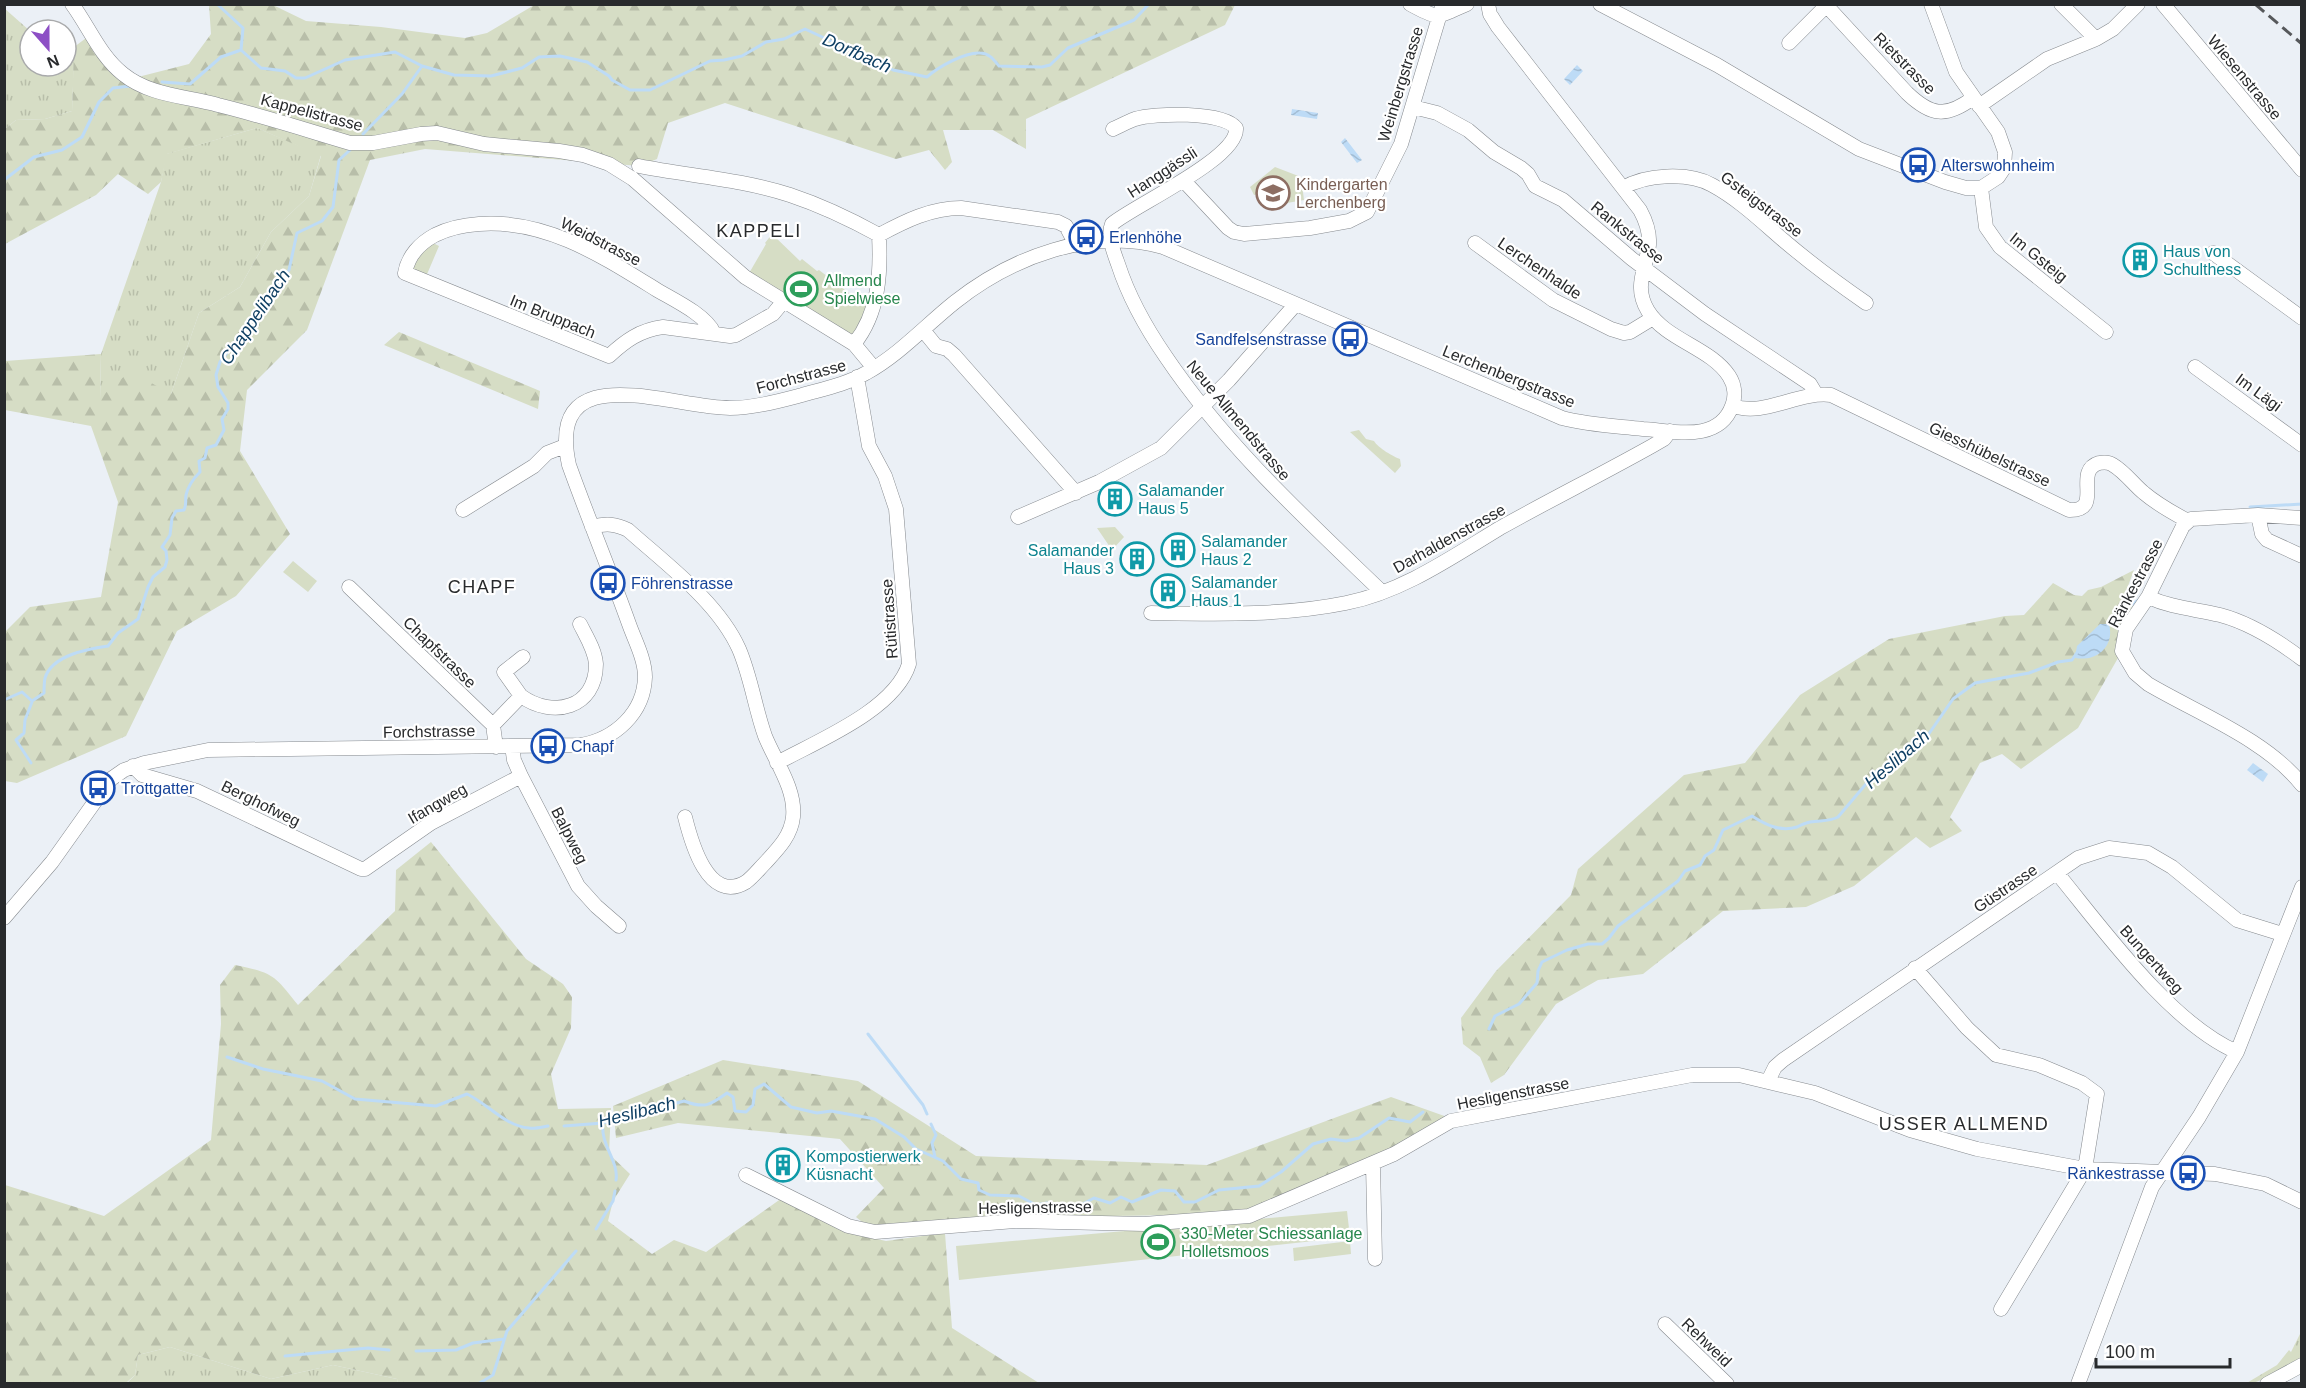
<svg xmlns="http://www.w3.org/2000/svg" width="2306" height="1388" viewBox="0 0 2306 1388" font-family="Arial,sans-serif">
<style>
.grass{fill:url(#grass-tufts)}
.forest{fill:url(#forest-firs)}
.park{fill:#d6ddc5}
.water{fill:url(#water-waves)}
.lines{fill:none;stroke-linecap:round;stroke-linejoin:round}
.stream{stroke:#bddbf6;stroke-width:3}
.minor-casing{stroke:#868a8f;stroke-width:15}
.minor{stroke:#fff;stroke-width:14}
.rail{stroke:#56585b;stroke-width:3;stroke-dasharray:12 6;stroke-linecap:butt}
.labels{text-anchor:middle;stroke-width:4.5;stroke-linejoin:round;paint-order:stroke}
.street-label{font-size:16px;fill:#282a2c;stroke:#fff}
.transit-label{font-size:16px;fill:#164399;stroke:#fff;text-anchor:start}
.education-label{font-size:16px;fill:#785e54;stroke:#fff;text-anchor:start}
.culture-label{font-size:16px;fill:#0d838f;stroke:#fff;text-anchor:start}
.leisure-label{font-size:16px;fill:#27864d;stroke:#fff;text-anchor:start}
.water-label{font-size:18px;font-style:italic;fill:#0f3f63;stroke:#fff}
.neighbourhood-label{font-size:18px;letter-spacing:1.5px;fill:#282a2c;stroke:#fff}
</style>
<defs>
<pattern id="grass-tufts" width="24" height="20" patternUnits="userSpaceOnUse" patternTransform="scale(1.5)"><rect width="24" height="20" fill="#d6ddc5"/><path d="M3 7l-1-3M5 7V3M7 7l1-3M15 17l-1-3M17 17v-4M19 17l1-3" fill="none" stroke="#b8bea9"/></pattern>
<pattern id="forest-firs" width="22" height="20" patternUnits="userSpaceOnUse" patternTransform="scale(1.5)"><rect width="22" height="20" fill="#d6ddc5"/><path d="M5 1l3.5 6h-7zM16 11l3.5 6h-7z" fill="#b8bea9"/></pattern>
<pattern id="water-waves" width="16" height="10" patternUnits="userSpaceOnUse" patternTransform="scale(1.5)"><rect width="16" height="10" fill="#bddbf6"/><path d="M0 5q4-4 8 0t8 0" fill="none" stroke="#a2bcd3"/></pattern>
</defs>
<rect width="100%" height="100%" fill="#ebf0f6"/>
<path class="grass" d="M4,8L30,31V66H66V56L74,61L72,111L45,119L16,120L5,129Z
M257,128L321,155L309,196L271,232L240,287L199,313L171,394L100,399L101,354L161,182L166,154Z
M2301,1332V1365C2281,1366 2266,1383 2245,1384L2277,1365L2289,1350L2291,1352Z
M170,1347L271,1379L333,1365L397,1379L398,1383L126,1384L135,1375L138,1355Z"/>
<path class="forest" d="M536,4L1235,5L1225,25L1026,119V149L993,130H943L952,162L945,170L929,150L896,159L725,103L668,123L657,159L640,166L425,149L370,160L307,330L247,390L240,451L290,534L236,596L177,631L126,736L17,783L5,781V632L30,607L101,597L118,502L91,426L5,410V361L101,354L100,398L130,371L171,394L199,313L240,287L271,232L309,196L321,156L257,128L167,154L161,182L148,194L118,174L96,195L5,244V129L16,120L45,119L72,111L74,47L93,33L134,78L189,64L211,34L209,5H273L306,21L381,27L465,38L487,33Z
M399,332L540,391L538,409L384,345Z
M2134,570L2125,594L2140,608L2122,651L2078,728L2021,769L2002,754L1980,763L1950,817L1962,831L1930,848L1916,837L1854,886L1806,907L1723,911L1643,974L1598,980L1556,1004L1504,1075L1491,1083L1480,1057L1463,1044L1461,1018L1496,971L1571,895L1578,869L1684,775L1745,763L1800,695L1889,639L2005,616L2024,615L2053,583L2074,595L2082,596L2088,590L2101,587Z
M431,842L526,959L563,984L572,997L571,1028L551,1074L558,1109L611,1108L609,1154L630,1174L613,1201L608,1221L652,1254L674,1240L706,1252L782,1198L855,1234L886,1241L945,1233L952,1328L1039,1383L398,1384L397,1379L333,1365L271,1379L170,1347L138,1355L135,1375L126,1383L5,1384V1185L104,1216L211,1140L221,1024L220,985L235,965C274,973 274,975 298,1005L395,911L396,870Z
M723,1060L858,1081L976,1156L1207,1165L1391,1097L1450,1118L1388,1152L1244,1214L974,1218L868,1227L856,1217L884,1188L840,1139L678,1123L616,1138L613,1106Z"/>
<path class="park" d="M1275,167L1301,177L1304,200L1287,203L1283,192L1260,197L1259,194L1254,195L1250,187Z
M772,234L800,261L802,259L817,271L819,270L869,308L853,337L748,275L766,244L765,243Z
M431,242L439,246L425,279L412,273V256Z
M1359,430L1366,439L1374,441C1378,448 1394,457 1400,459L1401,466L1395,473L1350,432Z
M1115,527L1124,537L1112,550L1097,528Z
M293,561L317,581L308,592L283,572Z
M1347,1211L1350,1237L959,1280L956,1246Z
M1350,1241L1351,1254L1294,1261L1293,1248Z"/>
<path class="water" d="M1577,65L1583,71L1570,85L1564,79Z
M1292,109L1318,113L1317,119L1291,115Z
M1345,138L1362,160L1357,163L1341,142Z
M2100,624H2109C2115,646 2097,662 2075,658L2077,646Z
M2253,763L2268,774L2263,782L2247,770Z"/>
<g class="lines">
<path class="stream" d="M217,4L243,28L241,50L261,68L285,71L296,78H305L345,60L395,52L422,66L454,75L491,76L522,68L539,57L560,56L587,62L609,76L612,80L630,90H650L710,61L724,60L742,56L766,42L784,39L805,29L893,70L927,77C938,67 965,52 980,53C989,53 994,60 999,66L1042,67L1050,65L1068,48L1134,20L1149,4
M162,82L190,84L221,57L241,50
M363,134L402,94L422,66
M4,180L34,157L62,150L82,137L99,102L113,88L131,86
M2250,507L2302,504
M2108,625L2121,612L2140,599
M4,700L22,692L32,701L44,693C44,689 44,683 45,678C52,655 88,649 108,646L118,633L138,619L148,587L153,577L165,567L167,560L166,551L162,547L170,535L172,518L176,511L184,510C187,504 185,501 186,495C188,486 194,478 200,472L199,461L205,458L207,448L216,445L224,430L222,419L228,409V403L218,387L216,375L220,362L289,270L297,233L322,221L333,207L339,160L350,150
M31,763L16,740L24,733L25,720L32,702
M1489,1029L1495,1016L1519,1004L1537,983L1538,971L1542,962L1567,950L1588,944H1602L1609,938L1618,926L1678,881L1685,871L1700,865L1705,856L1714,850L1723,830L1752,816C1766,825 1780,832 1797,827C1801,825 1805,823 1810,822C1821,820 1828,822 1838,817L1877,771L1889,765L1928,735L1953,699L1975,683L2029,673L2058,662L2072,660L2078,651
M868,1034L923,1105L927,1114
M227,1057L263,1069L322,1081L355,1099L436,1106L467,1094C488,1104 505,1126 529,1128C534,1129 542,1127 548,1126
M603,1123C600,1145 619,1161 616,1180
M931,1124L936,1135L932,1143L935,1157
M564,1126L603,1123L684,1101C705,1109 710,1105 727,1093L733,1097L735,1111L746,1112L753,1105L755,1089L764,1084L791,1107L817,1113L831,1111L875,1119L904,1137L916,1149L943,1161L961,1179L978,1183L979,1190L990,1195L1019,1196L1036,1205L1047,1203L1079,1206L1094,1198L1110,1203L1121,1197L1132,1202L1161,1190L1175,1191L1184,1202H1195L1219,1190L1259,1186L1281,1172L1313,1144L1331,1139L1346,1141L1359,1138L1389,1118L1410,1122L1423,1112
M596,1229L613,1201L615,1191
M416,1351L456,1350L473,1343L504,1339
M285,1356L368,1348L389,1350
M478,1384L493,1375L507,1331L576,1251"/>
<defs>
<path id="minor" d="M72,4C89,27 100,56 123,74C150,96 186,96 218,105C263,116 306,130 350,143H373L421,134L437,133L484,144L559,151L583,155L609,164L633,179L745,277L854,344L874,368
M1410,4C1441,21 1436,17 1467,4
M1600,4L1717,65L1859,149L1945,182L1966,188H1981L1998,177L2004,168L2005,152L1998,132L1956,72L1931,4
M1825,4L1907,93C1931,116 1946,118 1973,98
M2061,4L2096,39
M2163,4L2302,170
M1789,43L1828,4
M1979,106L2047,59L2096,39L2113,29L2138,4
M1413,107L1437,113L1468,130L1494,152L1521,168L1528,174L1535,186L1563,200L1632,259L1705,314L1810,384L1816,394
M1113,129C1120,126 1127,122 1135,119C1154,113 1223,111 1236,128C1239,158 1133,206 1112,224C1107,236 1114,253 1118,264C1129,298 1146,328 1166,357C1226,446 1305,518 1382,592
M639,166C689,176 741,179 790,195C820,205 850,219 879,235
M1184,181L1228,228L1234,232L1244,234L1310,228L1349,221L1367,212L1401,144L1443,4
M1623,188C1646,174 1689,172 1712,185C1738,199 1760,220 1782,239C1809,262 1837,283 1866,303
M1981,188L1986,227L2000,247L2106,332
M879,235C905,221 931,208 961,208L1058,222L1066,226L1076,245
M1475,243L1553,300L1611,329L1624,333L1630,332L1653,318
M2213,253L2302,318
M923,330L936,346L947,349L954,355L1076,493
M714,333C706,315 674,300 657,290C602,256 546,219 479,224C464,225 449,228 435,235C420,243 408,256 405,273L609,356C625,341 640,330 663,327L730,336L736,335L773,314L783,302
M854,344C879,313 881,273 879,235
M2195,367L2302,445
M1733,406C1765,417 1798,391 1831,395L2069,510C2105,511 2072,471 2099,463C2104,462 2109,462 2113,465C2125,472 2134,485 2144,493C2157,504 2173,513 2188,521
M463,510L534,466L547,453L565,446
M2258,515L2262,534L2267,540L2302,556
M1018,517L1099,482L1161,448L1229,380L1295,305
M2302,518L2258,515L2191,519L2183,526L2148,597L2126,629L2122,651L2135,673L2148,684C2197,713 2267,740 2302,785
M592,527C606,523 616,524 628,530C666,564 718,602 739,649C751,677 755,708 765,736C775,761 796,789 793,817C791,836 778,849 765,863C759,869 753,877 746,882C708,905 691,841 685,817
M349,587L493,725L496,747
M2148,597C2172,608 2195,609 2220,615C2250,623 2277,640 2302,659
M1151,613C1216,614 1282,616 1346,603C1402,592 1452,557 1500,528C1550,500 1602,474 1652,446L1664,439L1670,431
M521,696L504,672L523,657
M493,725L521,696C553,719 596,708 596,664C595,650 586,636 580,624
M512,746L514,760L521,776L578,886L596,906L619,926
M777,763C817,741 895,710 909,664L896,509L885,476L869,446L857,377
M133,766L142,775L197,791L361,869H365L431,823L521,776
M2057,873C2103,929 2170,1023 2237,1052
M4,918L52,862L111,779L124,770L144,763L208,750L581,745C615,739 644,713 645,677C645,659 635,641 629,624C610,571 588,518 569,465C545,354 671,408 730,408C754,408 779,401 802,395C823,389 847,384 866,373C899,355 926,325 955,302C1012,257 1091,227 1163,247L1562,418C1588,425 1616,426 1643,429C1662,430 1683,435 1702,431C1716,428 1727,420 1732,406C1736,397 1735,385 1729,376C1711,348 1666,340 1648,311C1633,287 1646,269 1649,245C1650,233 1646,221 1640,210L1498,27L1490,14L1488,4
M1915,968L1967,1028L1996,1055L2039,1065L2082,1083L2097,1094L2085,1169L2001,1309
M1768,1081L1775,1067L1783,1060L2078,858L2109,848L2148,853L2172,867L2237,920L2282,934
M1373,1164L1375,1259
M746,1175L848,1226L875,1232L1015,1221L1144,1224L1249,1216L1394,1154L1451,1121L1692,1075H1739L1815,1093L1910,1130L1977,1149L2085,1169L2215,1174L2265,1184L2302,1202
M1665,1324L1727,1384
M2078,1384L2152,1187L2199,1117L2237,1052L2302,887
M2267,1384L2302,1365"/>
</defs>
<use href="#minor" class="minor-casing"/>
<use href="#minor" class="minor"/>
<path class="rail" d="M2255,4L2302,44"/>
</g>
<defs>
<symbol id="bus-ring" viewBox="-11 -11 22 22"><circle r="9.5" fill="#fff" stroke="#1a4fb4" stroke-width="1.5"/><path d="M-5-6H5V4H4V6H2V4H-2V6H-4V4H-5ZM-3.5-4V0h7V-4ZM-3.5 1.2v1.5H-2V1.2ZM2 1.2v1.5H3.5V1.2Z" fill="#1a4fb4"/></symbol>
<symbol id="school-ring" viewBox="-11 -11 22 22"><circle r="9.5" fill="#fff" stroke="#8d6e63" stroke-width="1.5"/><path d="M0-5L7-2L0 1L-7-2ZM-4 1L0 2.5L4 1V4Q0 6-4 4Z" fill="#8d6e63"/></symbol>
<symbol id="building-ring" viewBox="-11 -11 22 22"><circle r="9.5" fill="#fff" stroke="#0f9aa8" stroke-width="1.5"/><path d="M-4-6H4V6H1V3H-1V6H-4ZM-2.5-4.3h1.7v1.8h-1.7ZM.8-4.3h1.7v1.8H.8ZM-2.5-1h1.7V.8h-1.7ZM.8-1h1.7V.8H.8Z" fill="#0f9aa8"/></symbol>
<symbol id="stadium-ring" viewBox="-11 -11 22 22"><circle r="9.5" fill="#fff" stroke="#2e9e5b" stroke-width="1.5"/><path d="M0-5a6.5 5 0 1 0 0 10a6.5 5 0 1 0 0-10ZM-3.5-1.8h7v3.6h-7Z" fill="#2e9e5b"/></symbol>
</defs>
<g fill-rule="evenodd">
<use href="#bus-ring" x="1899" y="146" width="38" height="38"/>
<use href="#school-ring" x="1254" y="174" width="38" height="38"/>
<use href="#bus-ring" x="1067" y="218" width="38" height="38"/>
<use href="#building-ring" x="2121" y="241" width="38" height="38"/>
<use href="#stadium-ring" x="782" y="270" width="38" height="38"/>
<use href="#bus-ring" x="1331" y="320" width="38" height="38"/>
<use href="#building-ring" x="1096" y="480" width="38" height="38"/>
<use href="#building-ring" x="1159" y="531" width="38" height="38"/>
<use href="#building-ring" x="1118" y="540" width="38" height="38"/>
<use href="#bus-ring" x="589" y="564" width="38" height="38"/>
<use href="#building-ring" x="1149" y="572" width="38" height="38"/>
<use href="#bus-ring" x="529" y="727" width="38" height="38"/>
<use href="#bus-ring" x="79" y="769" width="38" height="38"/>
<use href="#building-ring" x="764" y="1146" width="38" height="38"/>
<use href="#bus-ring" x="2169" y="1154" width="38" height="38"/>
<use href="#stadium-ring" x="1139" y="1223" width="38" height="38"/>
</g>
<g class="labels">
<g class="street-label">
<text transform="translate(1905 63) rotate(45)" y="6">Rietstrasse</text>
<text transform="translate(2245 77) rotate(50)" y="6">Wiesenstrasse</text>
<text transform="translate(1400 84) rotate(-73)" y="6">Weinbergstrasse</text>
<text transform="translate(312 112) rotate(15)" y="6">Kappelistrasse</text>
<text transform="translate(1162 172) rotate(-33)" y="6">Hanggässli</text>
<text transform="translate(1762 204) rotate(37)" y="6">Gsteigstrasse</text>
<text transform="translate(1628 232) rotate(39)" y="6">Rankstrasse</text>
<text transform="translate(601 241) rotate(27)" y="6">Weidstrasse</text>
<text transform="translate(2039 257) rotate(39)" y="6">Im Gsteig</text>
<text transform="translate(1540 268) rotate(34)" y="6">Lerchenhalde</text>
<text transform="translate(553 316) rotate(22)" y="6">Im Bruppach</text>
<text transform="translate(801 376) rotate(-15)" y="6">Forchstrasse</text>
<text transform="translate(1509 376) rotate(22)" y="6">Lerchenbergstrasse</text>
<text transform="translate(2259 392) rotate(36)" y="6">Im Lägi</text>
<text transform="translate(1239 420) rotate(50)" y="6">Neue Allmendstrasse</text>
<text transform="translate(1990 454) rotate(25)" y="6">Giesshübelstrasse</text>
<text transform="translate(1449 538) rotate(-29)" y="6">Darhaldenstrasse</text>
<text transform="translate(2135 583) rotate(-62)" y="6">Ränkestrasse</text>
<text transform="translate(889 619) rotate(-94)" y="6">Rütistrasse</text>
<text transform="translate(440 652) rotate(44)" y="6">Chapfstrasse</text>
<text transform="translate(429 731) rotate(-1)" y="6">Forchstrasse</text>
<text transform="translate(261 803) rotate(26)" y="6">Berghofweg</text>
<text transform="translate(437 803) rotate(-30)" y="6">Ifangweg</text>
<text transform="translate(570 835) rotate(63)" y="6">Balpweg</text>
<text transform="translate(2005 888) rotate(-34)" y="6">Güstrasse</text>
<text transform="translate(2152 959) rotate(48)" y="6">Bungertweg</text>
<text transform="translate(1513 1093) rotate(-11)" y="6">Hesligenstrasse</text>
<text transform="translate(1035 1207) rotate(-1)" y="6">Hesligenstrasse</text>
<text transform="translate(1707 1342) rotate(44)" y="6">Rehweid</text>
</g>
<g class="transit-label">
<text x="1941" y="171">Alterswohnheim</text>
<text x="1109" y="243">Erlenhöhe</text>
<text x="1327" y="345" text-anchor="end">Sandfelsenstrasse</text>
<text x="631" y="589">Föhrenstrasse</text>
<text x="571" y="752">Chapf</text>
<text x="121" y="794">Trottgatter</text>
<text x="2165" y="1179" text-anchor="end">Ränkestrasse</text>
</g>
<g class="education-label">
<text x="1296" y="190">Kindergarten<tspan x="1296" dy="18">Lerchenberg</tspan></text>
</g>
<g class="culture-label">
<text x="2163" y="257">Haus von<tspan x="2163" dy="18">Schulthess</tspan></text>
<text x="1138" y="496">Salamander<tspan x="1138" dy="18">Haus 5</tspan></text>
<text x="1201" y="547">Salamander<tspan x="1201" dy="18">Haus 2</tspan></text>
<text x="1114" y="556" text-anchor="end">Salamander<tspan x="1114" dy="18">Haus 3</tspan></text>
<text x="1191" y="588">Salamander<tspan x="1191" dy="18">Haus 1</tspan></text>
<text x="806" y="1162">Kompostierwerk<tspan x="806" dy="18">Küsnacht</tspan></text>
</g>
<g class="leisure-label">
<text x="824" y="286">Allmend<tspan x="824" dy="18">Spielwiese</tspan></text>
<text x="1181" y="1239">330-Meter Schiessanlage<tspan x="1181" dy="18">Holletsmoos</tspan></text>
</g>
<g class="water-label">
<text transform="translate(857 53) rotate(24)" y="6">Dorfbach</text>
<text transform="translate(255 317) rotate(-56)" y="6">Chappelibach</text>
<text transform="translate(1897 759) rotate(-41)" y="6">Heslibach</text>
<text transform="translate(637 1112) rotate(-14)" y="6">Heslibach</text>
</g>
<g class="neighbourhood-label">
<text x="759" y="237">KAPPELI</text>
<text x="482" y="593">CHAPF</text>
<text x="1964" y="1130">USSER ALLMEND</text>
</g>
</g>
<rect width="2306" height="1388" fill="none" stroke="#282a2c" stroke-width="12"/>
<g transform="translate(48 48) rotate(159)"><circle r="28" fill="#ffffff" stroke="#a9aaab" stroke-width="1.5"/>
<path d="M0-4.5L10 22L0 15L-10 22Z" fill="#8d4fc5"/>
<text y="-9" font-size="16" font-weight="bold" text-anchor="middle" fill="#282a2c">N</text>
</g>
<path d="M2096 1358v9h134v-9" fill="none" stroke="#282a2c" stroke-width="3"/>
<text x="2105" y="1358" font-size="18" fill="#282a2c" stroke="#ffffff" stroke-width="4.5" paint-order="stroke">100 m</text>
</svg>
